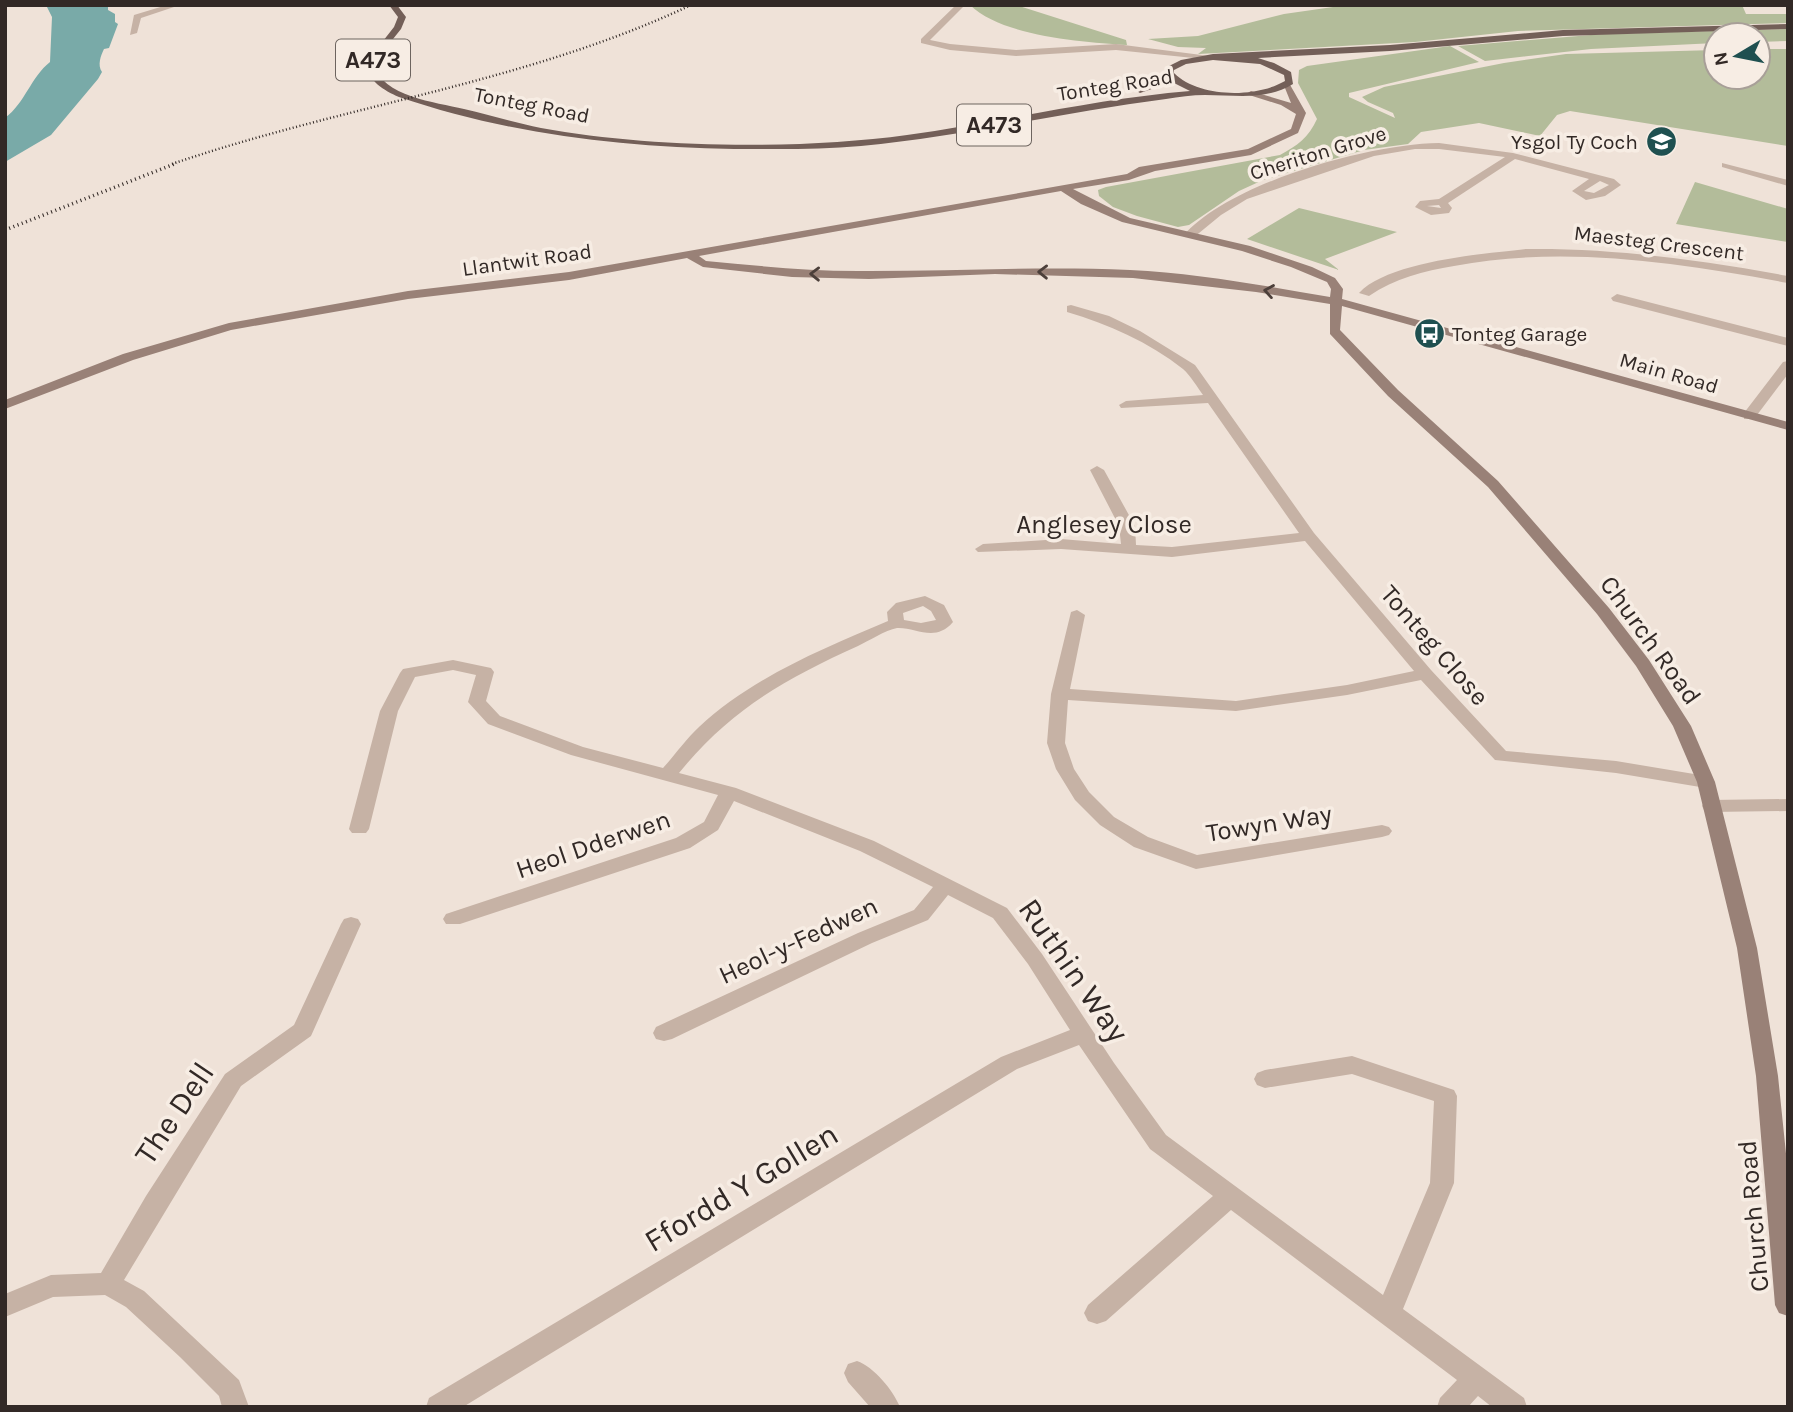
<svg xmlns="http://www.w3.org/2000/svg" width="1793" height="1412" viewBox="0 0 1793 1412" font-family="Karla,sans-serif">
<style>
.green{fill:#b3bc9a}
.water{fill:#79aaa8}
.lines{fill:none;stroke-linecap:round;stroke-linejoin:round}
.street{fill:#c6b2a5;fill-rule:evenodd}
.secondary{fill:#998177;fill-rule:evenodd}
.primary{fill:#735f58;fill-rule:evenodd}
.rail-far1{stroke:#322926;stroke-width:2.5;stroke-dasharray:1 2.5;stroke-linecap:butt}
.rail{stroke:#322926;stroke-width:3.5;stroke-dasharray:1 3.5;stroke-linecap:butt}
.oneway{stroke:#4c3f3a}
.labels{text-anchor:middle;stroke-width:7;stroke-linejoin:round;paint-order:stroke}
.far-street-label{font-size:21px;fill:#322926;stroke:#f7ede4}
.far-poi-label{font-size:21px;fill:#322926;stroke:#f7ede4;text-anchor:end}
.shield{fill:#f7ede4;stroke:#6d645f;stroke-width:2}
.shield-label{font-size:24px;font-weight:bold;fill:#322926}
.street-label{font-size:26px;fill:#322926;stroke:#f7ede4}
.near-street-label{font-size:32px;fill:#322926;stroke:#f7ede4}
</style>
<rect width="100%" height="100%" fill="#efe2d8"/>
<path class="green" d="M970,5H1016L1126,40L1127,45C1084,42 1003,37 970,5Z
M1347,5H1742L1746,14H1788V23L1518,31L1415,42L1198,54L1206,48L1178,47L1148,39L1198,36L1284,14Z
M1788,29V41L1758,42V35H1716V43L1591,49L1485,61L1458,46L1603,34Z
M1450,46L1479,62L1349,93V97L1395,118L1393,113L1368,102L1362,97L1384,87L1413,81L1504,63L1566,54L1716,50V77H1758V49H1788V146L1570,111L1557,115L1540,136L1479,123L1421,132L1408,144L1364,150L1263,180L1239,191L1189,225L1178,227L1137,216L1113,207L1099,196L1098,190L1106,187L1280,155C1297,146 1309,137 1317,119L1298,83L1299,70L1307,66Z
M1695,182L1788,209V242L1676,224Z
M1299,208L1397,232L1325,259L1339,270L1247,239Z"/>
<path class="water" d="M46,5H108V10L115,14V22L118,24L109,48L104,49C101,55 97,65 102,72L98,79L51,135L5,162V118C25,103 31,77 50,62L52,17Z"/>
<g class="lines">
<path class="street" d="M167,5H180L141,18L137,33L130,35L134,15Z
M956,5H965L930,40L950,44L1016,50L1116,44L1217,57L1213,60L1116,50L1016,56L950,50L921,43V39Z
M1439,143L1513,153L1614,179L1621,185L1605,196L1586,200L1572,191L1589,179L1515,159L1448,203L1452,208L1449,213L1431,215L1415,207L1420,201L1439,199L1505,157L1439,149H1415L1374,156L1247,199L1221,215L1193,238L1183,236C1230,182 1370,144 1439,143ZM1600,181L1609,185L1594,193L1584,191ZM1439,205L1441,208L1427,206Z
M1722,163L1788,180V186L1722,167Z
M1526,249C1615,248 1701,260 1788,276V283C1677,263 1566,245 1454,266C1424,271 1395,278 1369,296L1359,293C1389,261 1483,254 1526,249Z
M1617,294L1788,338V346L1613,301L1611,298Z
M1071,305L1109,316L1140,331L1195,365L1314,533L1431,670L1506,751L1616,761L1706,776L1715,782L1713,786L1706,788L1616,773L1495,760L1421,680L1347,695L1236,711L1068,700L1065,743L1074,769L1089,792L1114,817L1148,837L1197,855L1382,825L1389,827L1392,831L1389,835L1382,837L1196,869L1134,847L1100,825L1075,800L1056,769L1047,743L1051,694L1071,612L1077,610L1085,615L1070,689L1236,701L1347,685L1414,671L1305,541L1172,557L1061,549L978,552L975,549L983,544L1061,539L1121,544L1119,526L1090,470L1097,466L1104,470L1135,526L1136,545L1172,547L1299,533L1208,403L1121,408L1119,405L1126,401L1203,395C1197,387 1191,376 1183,369C1149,342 1108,324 1067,312V306Z
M1788,361V374L1754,419H1744V413L1783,362Z
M925,596L944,605L953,622C935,643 916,627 897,628C885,630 869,641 858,646C785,679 730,710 679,773L736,788L874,841L1007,908L1042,954L1114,1063L1166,1135L1383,1295L1430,1183L1434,1101L1352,1074L1265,1088L1257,1085L1254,1079L1257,1073L1265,1070L1352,1056L1454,1090L1457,1096L1454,1183L1403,1309L1524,1398L1527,1407H1492L1478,1396L1468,1407H1437L1440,1398L1457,1380L1231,1210L1106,1321L1097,1324L1088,1321L1084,1313L1088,1305L1213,1196L1150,1149L1079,1045L1017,1069L463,1407H426L429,1398L1001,1057L1070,1030L1028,964L993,918L948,895L928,920L872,943L672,1039L664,1041L656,1039L653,1033L656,1027L858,933L914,910L933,887L860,851L734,801L718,830L690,848L460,924H446L443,919L446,914L676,838L704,822L718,795L571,755L488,724L468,702L476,675L453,670L415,677L398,711L369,829L366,833H352L349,829L380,711L400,673L403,669L453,660L491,668L494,672L486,701L500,716L583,747L663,768C675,755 685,740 699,727C751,678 822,649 888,621L887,612L896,603ZM923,606L931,611L936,620L921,623L904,620L903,613Z
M1788,799V811L1711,812L1704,810L1702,806L1704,802L1711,800Z
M351,917L358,919L361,924L311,1036L241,1086L124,1280L144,1291L239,1380L249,1407H222L219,1396L180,1357L126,1307L105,1295L53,1297L5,1317V1294L51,1275L101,1273L146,1196L225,1074L294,1025L341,924L344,919Z
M857,1361C874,1367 893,1390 900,1407H870L848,1382L844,1373L848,1364Z"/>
<path class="secondary" d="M1283,83H1289L1306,113L1298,133L1251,155L1155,171L1129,180L1073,189L1130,218L1250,246L1312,267L1335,278L1343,289L1342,299L1788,422V430L1342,306L1340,330L1398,390L1498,481L1609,608L1649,660L1691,726L1715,782L1757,948L1778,1076L1788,1173V1316L1779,1313L1775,1305L1756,1076L1737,948L1697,782L1673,726L1636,666L1597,614L1488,487L1388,396L1330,334V304L1256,292L1133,278L995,274L869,279L792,277L703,267L687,258L569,280L408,299L231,330L133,360L5,409V400L123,354L229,323L408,291L569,272L1127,174L1139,167L1248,149L1291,129L1296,114L1281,105L1246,94L1251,91L1291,103ZM1061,191L1081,204L1122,222L1242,251L1291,267L1327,282L1331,289L1330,297C1265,286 1197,273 1130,270C1043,266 957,271 870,271C815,272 761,266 706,261L699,256Z"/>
<path class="primary" d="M389,5H397L406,17L401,29L373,64C383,97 435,102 464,109C490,115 515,123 541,128C651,148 797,150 907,135C1001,122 1094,99 1190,91L1172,82L1140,93L1135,90L1167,78L1165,74L1167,67L1181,60L1213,54L1390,45L1563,30L1788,24V29L1563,36L1390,51L1258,58L1274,63L1291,72L1293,84C1265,101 1236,95 1205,95C1192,95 1179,97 1166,99C1064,112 964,136 861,146C819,150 776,149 734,149C620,147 508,134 399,97C383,90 370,82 365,64L394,27L398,17ZM1213,60L1260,64L1284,75L1285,81C1256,98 1199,98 1174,73V70L1186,64Z"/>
<path class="rail-far1" d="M172,164C344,105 526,83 691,5"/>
<path class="rail" d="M5,230L177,163"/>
</g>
<defs><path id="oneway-chevron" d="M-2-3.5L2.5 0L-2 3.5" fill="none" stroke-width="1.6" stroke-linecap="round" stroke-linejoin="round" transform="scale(1.75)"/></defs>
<g class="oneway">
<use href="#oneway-chevron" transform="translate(1043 272) rotate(-179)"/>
<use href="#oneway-chevron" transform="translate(815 274) rotate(-179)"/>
<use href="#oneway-chevron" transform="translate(1269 291) rotate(-170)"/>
</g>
<defs>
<symbol id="school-disc" viewBox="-11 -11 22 22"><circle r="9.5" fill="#1f5050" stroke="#f7ede4"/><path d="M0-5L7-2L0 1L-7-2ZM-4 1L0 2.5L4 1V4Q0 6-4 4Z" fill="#fff"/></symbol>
<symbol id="bus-disc" viewBox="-11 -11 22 22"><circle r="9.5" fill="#1f5050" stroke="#f7ede4"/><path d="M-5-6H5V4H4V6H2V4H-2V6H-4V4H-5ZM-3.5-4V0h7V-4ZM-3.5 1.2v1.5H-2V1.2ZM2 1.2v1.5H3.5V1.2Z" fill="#fff"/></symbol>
</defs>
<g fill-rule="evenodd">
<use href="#school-disc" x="1644" y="124" width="35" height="35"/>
<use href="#bus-disc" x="1412" y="316" width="35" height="35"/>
</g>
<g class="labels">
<g class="far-street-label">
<text transform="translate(1115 85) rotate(-9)" y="7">Tonteg Road</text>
<text transform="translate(532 105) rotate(11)" y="7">Tonteg Road</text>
<text transform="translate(1318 153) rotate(-17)" y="7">Cheriton Grove</text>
<text transform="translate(1659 243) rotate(7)" y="7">Maesteg Crescent</text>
<text transform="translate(527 260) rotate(-8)" y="7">Llantwit Road</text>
<text transform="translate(1669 373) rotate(16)" y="7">Main Road</text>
</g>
<g class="far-poi-label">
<text x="1638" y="149">Ysgol Ty Coch</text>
<text x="1452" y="341" text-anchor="start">Tonteg Garage</text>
</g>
<g class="shield">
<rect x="336" y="39.5" width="74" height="41" rx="5"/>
<rect x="957" y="104.5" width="74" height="41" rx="5"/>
</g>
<g class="shield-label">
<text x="373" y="68">A473</text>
<text x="994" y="133">A473</text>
</g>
<g class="street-label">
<text x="1104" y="533">Anglesey Close</text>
<text transform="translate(1651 640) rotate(54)" y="9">Church Road</text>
<text transform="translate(1435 645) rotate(49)" y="9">Tonteg Close</text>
<text transform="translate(1269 823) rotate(-9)" y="9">Towyn Way</text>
<text transform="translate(593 844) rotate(-19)" y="9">Heol Dderwen</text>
<text transform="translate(798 940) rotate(-25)" y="9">Heol-y-Fedwen</text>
<text transform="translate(1753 1216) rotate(-95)" y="9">Church Road</text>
</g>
<g class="near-street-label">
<text transform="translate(1074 970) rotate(55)" y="11">Ruthin Way</text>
<text transform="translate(174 1113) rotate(-56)" y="11">The Dell</text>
<text transform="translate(741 1187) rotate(-31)" y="11">Ffordd Y Gollen</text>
</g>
</g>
<rect width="1793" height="1412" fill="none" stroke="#322926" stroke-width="14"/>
<g transform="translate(1737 56) rotate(260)"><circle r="33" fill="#f7ede4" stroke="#a89f98" stroke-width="2"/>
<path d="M0-5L12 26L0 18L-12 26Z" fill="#1f5050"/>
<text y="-10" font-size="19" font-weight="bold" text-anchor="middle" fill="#322926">N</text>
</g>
</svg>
